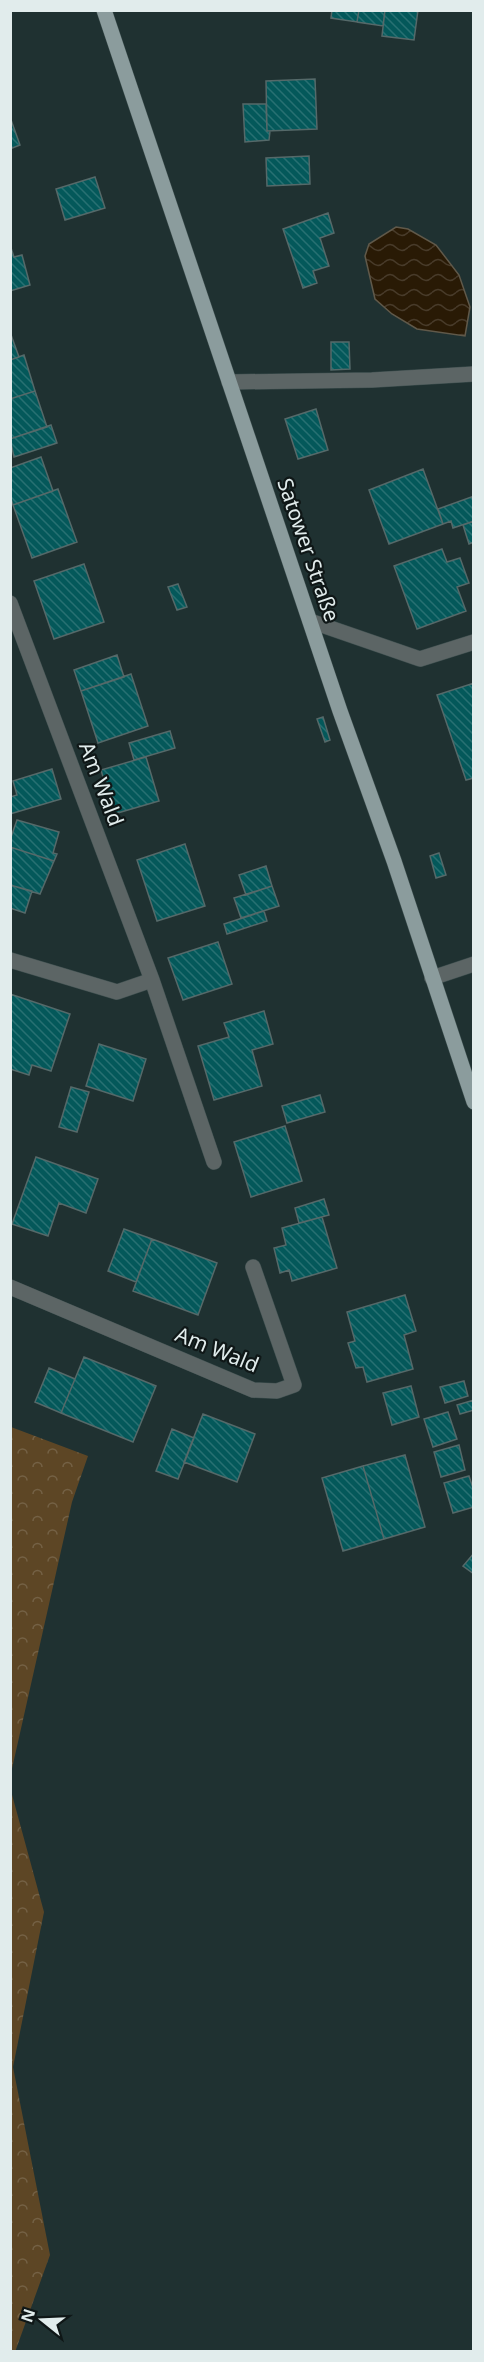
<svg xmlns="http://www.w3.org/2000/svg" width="484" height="2362" viewBox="0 0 484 2362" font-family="'Noto Sans',sans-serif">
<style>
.forest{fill:url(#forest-crowns)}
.water{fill:url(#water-waves);stroke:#60594a;stroke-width:1.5}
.building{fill:url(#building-back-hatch);stroke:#556969;stroke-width:1.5}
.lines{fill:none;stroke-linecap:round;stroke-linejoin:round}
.minor-casing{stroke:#3e4f4f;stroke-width:16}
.major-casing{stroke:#3e4f4f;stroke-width:16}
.minor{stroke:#5c6565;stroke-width:15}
.major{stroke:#8b9c9d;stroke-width:15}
.labels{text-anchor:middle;stroke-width:4.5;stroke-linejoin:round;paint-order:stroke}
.street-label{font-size:21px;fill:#e1ecec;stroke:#0f1717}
</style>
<defs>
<pattern id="forest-crowns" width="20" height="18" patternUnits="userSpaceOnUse" patternTransform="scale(1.5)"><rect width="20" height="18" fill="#5d4625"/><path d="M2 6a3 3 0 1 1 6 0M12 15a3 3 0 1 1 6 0" fill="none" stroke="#746145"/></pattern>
<pattern id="water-waves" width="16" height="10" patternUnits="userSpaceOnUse" patternTransform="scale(1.5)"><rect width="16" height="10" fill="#291a05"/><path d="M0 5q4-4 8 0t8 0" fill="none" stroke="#483b2a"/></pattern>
<pattern id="building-back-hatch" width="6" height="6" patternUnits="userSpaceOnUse" patternTransform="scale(1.5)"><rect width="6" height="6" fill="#04585a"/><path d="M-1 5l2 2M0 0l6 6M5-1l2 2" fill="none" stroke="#287072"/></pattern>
</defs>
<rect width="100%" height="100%" fill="#1f3131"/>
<path class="forest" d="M11,1427L88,1456L72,1502L11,1773Z
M11,1791L44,1912L13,2067L50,2255L15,2352L10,2351Z"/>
<path class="water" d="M396,227L408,229L436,245L459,275L470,307L465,336L417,329L392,314L375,299L365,256L369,244Z"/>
<path class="building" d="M332,10H359L357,22L331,18Z
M359,10H385L383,26L357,22Z
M385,10H418L414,40L382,36Z
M315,79L317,129L267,131L266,81Z
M243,104H266L267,131H270L269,140L245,142Z
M10,117L20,145L10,149Z
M309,156L310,184L267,186L266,158Z
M95,177L105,208L65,220L56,189Z
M328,213L334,233L320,238L329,266L313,271L317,283L303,288L283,229Z
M10,245L14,257L22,255L30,285L10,291Z
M10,332L19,357L10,360Z
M331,342H349L350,369L331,370Z
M24,355L35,391L10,399V360Z
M35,391L47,427L10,439V399Z
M316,409L328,450L298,459L285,419Z
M51,425L57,443L14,457L10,439Z
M41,457L53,491L13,505L10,496V468Z
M423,469L443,524L389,544L369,490Z
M58,489L77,542L32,558L13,505Z
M474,496V521L453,528L451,521L443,524L438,509Z
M474,521V542L469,544L463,525Z
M442,549L447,562L460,558L469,583L457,587L466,611L417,629L394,566Z
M84,564L104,622L54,639L34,581Z
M178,584L187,607L177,610L168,587Z
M117,655L124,677L81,691L74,670Z
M131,674L148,726L98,743L81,691Z
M474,683V778L466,780L437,695Z
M323,717L330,740L325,742L317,719Z
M170,731L175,748L134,760L129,743Z
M146,757L159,801L114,814L101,770Z
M52,769L61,799L10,814V797L17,795L13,781Z
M17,820L59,832L53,853L57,854L54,861L10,847V840Z
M185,844L205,906L157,921L137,860Z
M10,847L54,861L40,894L10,885Z
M439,853L446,875L436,878L430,856Z
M266,866L272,886L246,895L239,875Z
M10,885L32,891L25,913L10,908Z
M272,886L279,906L241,918L234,898Z
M264,911L267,921L227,934L224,924Z
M218,942L232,984L183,1000L168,958Z
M10,994L70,1014L51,1071L32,1065L29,1075L10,1069Z
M264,1011L273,1044L252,1050L262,1086L214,1100L198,1046L229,1037L224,1023Z
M99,1044L146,1059L133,1101L86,1086Z
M71,1087L89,1092L77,1132L59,1127Z
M320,1095L325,1112L287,1123L282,1106Z
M285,1126L302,1181L251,1197L234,1142Z
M36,1157L98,1179L86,1213L59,1203L48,1236L12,1224Z
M324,1199L329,1215L299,1223L295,1208Z
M322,1217L337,1268L292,1281L289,1270L280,1273L274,1248L286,1245L282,1228Z
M124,1229L152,1239L136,1282L108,1271Z
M152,1239L217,1263L198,1315L133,1291Z
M405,1295L416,1331L404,1335L413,1369L367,1382L363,1367L356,1368L348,1343L355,1341L347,1312Z
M84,1357L156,1386L133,1442L61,1413Z
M49,1368L75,1379L61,1413L35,1402Z
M464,1381L468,1396L445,1403L440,1387Z
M411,1386L419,1417L392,1425L383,1393Z
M474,1400V1410L460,1414L457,1405Z
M448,1412L457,1439L433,1447L424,1419Z
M203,1414L255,1434L237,1482L184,1462Z
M172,1429L194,1438L178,1479L156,1471Z
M459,1445L465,1470L441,1477L434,1452Z
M405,1455L425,1527L384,1539L363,1466Z
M363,1466L384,1539L343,1551L322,1478Z
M469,1476L474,1491V1507L453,1513L444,1483Z
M474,1553V1574L463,1566Z"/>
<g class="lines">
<defs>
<path id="minor" d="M229,382L372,380L474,374
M10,603L152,980L214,1162
M310,621L420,659L474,642
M10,960L117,992L152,980
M432,978L474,964
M10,1287L253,1390L277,1391L294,1385L253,1267"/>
<path id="major" d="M104,10L340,711L394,861L474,1102"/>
</defs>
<use href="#minor" class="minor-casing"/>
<use href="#major" class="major-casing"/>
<use href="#minor" class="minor"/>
<use href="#major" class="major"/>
</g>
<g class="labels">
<g class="street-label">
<text transform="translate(308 550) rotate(71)" y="7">Satower Straße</text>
<text transform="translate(101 784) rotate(69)" y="7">Am Wald</text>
<text transform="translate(217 1350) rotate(22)" y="7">Am Wald</text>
</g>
</g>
<rect width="484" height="2362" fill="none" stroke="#e1ecec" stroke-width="24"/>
<g transform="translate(42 2320) rotate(288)" stroke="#0f1717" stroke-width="4.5" paint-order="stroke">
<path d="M0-4.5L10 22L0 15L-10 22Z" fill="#e1ecec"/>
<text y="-9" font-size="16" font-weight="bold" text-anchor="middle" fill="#e1ecec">N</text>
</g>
</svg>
